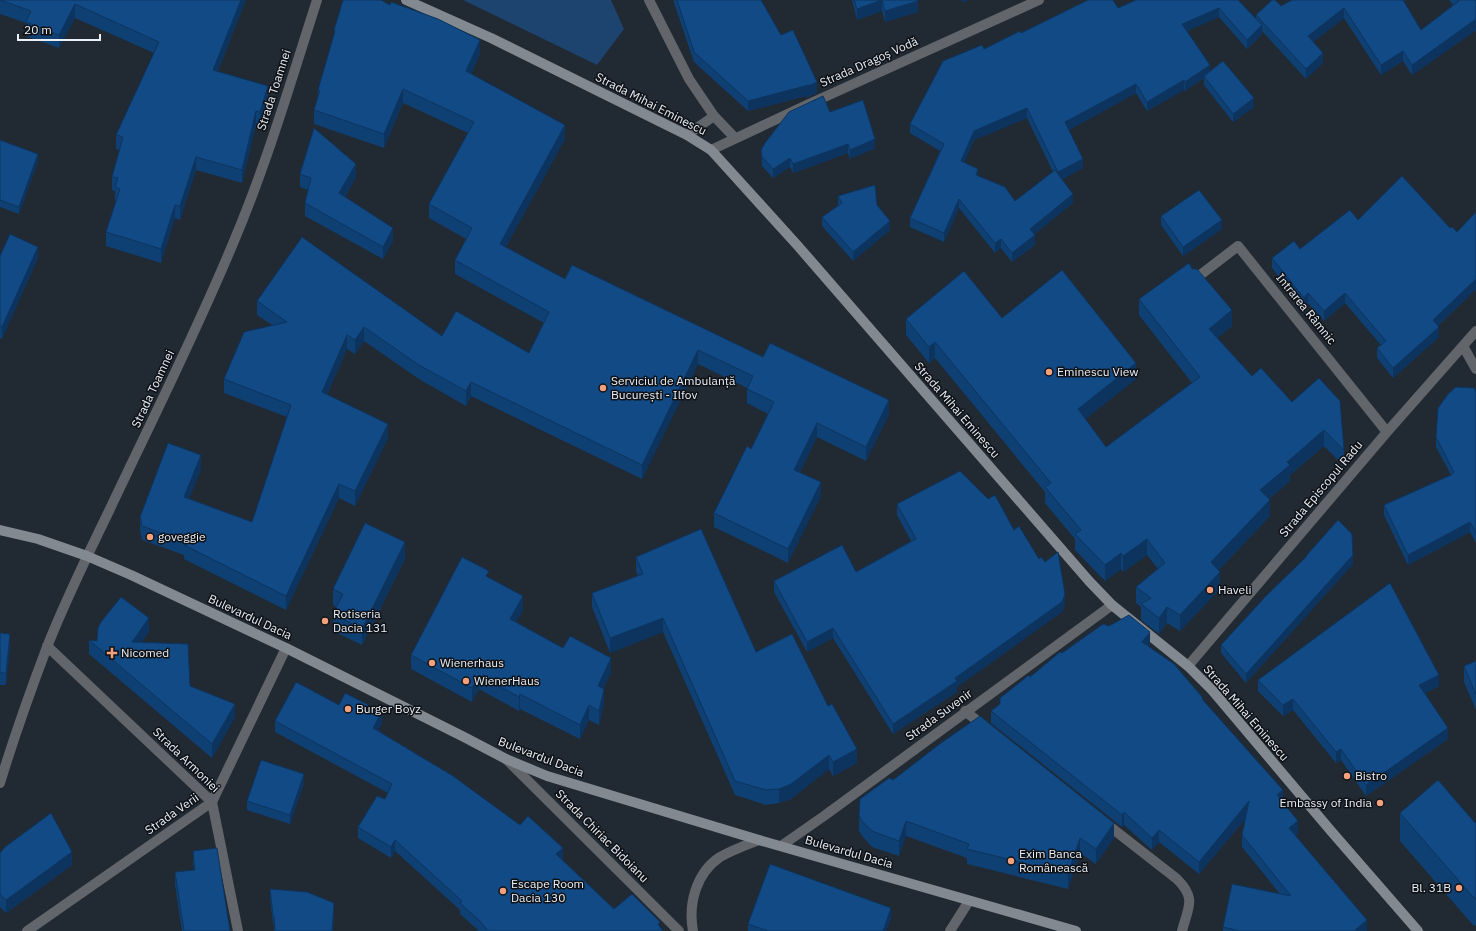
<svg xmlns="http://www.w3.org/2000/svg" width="1476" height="931" viewBox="0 0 1476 931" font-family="'IBM Plex Sans',sans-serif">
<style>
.green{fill:#1d436f}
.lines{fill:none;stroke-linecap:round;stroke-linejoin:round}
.minor{stroke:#62666b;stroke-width:10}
.secondary{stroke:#838991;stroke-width:10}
.wall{fill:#0f4073;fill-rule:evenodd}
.shaded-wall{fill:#0d345e}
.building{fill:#124a86;stroke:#0d345e}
.poi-dot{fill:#f2a17e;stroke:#0e1116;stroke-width:1.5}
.labels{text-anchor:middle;stroke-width:3;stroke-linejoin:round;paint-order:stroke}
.street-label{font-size:12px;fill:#ebf0f6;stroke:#0e1116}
.poi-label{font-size:12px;fill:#ebf0f6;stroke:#0e1116;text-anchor:start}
</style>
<rect width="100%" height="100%" fill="#212932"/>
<path class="green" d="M463,0H611L624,29L597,65Z"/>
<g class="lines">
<path class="minor" d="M649,0L689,79L714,116L687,135
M714,116L735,138
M711,150L809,104L1039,0
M1195,279L1238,246L1387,432
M1463,346L1476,369
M47,646L212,802L238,931
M1188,666L1387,432L1476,331
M965,711L985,727
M506,759L679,931
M0,783C14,737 30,692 47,647C65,601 87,556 109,511C151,422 196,333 234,241C267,163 291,81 317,0
M1104,822L1177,879C1197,899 1188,907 1182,931
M781,846L824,816L1112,605
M27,931L212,802L286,648
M693,931C688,904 696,873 720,857C732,850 746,845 759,840
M950,931L969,901"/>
<path class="secondary" d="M406,0L491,38L687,135L711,150L798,246L1089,581L1112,605L1188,666L1212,690L1331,831L1418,931
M0,530L38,539L87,556L131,575L286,648L464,737L506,759L547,776L759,840L1076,931"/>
</g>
<path class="wall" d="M0,0H246L218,71L268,100L260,126L256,125L242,183L196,170L180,220L175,218L161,263L106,246V232L116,201H115V191L112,190V177L120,150L116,149V135L154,53L75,18L59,48L26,36V23L0,14Z
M674,0H761L781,35L817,93L806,98V96L748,111L694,62L674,3Z
M852,0H918V12L885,22L882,11L857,20Z
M1238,0L1256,19V15L1281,6L1292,0H1405L1404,1L1421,30L1453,5L1449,0H1476V30L1412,75L1403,61L1381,75L1344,18L1313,42L1323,63L1306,79L1262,31V34L1247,49L1219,17L1187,31L1210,71L1254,107L1233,122L1204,85V78L1185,91L1184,90L1147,111L1136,93L1069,130L1083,168L1062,179L1073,203L1034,234L1035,245L1012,262L1001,248L995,253L959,208L944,242L910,227V218L940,151L910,133V124L984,49L1021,33L1118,8ZM1027,118L1053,172L1015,201L978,176L964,163L974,140Z
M334,30L480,54L471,74L565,139L506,247L565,279L763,357L889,414L866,461L817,437L800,472L821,496L788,563L714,527V513L751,449L768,414L747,403V388L698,364L642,479L471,396L466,406L419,379L364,341L355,354L347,349L327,395L388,438L355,506L339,498L286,610L184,559V555L142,540L140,531V517L201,469L189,499L252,522L287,417L224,393V379L272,325L257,315V301L529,353L544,323L455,274V260L466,239L429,218V204L468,133L403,103L384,148L314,124V110L318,95V90L334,36Z
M830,112L875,148L850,159L848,153L793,173L790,167L773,178L762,166L761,150Z
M0,140L38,161L19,214L0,207Z
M300,174L356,177L345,197L393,241L383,259L305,216V203L308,190L300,187Z
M838,196L877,205L890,230L853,261L822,226V217L838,206Z
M1476,212V289L1438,326L1439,337L1393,378L1377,358V348L1381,345L1345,303L1324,321L1308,303L1304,308L1272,268V258L1300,249L1358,220L1450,228L1457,232Z
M1161,216L1222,229L1183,256L1161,225Z
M0,256L38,258L2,339L0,338Z
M1139,299L1232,326L1217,338L1252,376L1292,402L1319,378L1344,450V466L1324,446L1290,475V481L1269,499L1270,516L1218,571L1220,589L1180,631L1167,623L1159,634L1141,620V607L1136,603V587L1158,569L1147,555L1123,572L1121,569L1105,581L1075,550V539L1045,503V492L935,358L929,363L906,335V319L1002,318L1136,379L1085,419L1106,447L1192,383L1139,315Z
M1476,392V543L1470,532L1408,565L1384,515V505L1451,475L1436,447V437Z
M897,504L1014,530L1065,605L1062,612L957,687V692L893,734L833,638L807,652L774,592V581L856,572L911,541L897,515Z
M1306,556L1353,564L1246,683L1221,653V645L1306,557Z
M636,557L756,652L857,763L833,776L829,769L791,799L779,803L766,805L735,795L663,632L610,653L592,607V593L638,576L636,571Z
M405,559L362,645L333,631V614L336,607L333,605V589Z
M489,577L523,610L516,622L563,648L611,673L603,689L604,703L599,725L589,720L580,739L520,709L519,711L479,689L472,702L411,669V655Z
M149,632L141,642L190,686L235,717L212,758L89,654V640L97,641Z
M0,633L10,646L6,685H0Z
M1150,644L1148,647L1203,700L1283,802L1298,833L1295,836L1367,931H1223V927L1280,894L1242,847V835L1246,818L1199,874L1159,842L1152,850L1124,825L1122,827L991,723V711L1000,704L1030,677L1062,653Z
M1476,661V710L1464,682V666Z
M1258,680L1439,686L1425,693L1448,739L1366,796L1341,760L1336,763L1293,710L1283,716L1258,691Z
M339,705L382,723L378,730L563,859L562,860L614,909L660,927L663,931H479L460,914V910L395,851L391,858L358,838V827L385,799L388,793L275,732V721Z
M893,780L1114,838L1096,864L1080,853L1068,889L967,864V858L906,836L899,856L872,847L863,837L859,831V816Z
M304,783L290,824L247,810V801Z
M1400,813L1476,824V926L1473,925L1400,841Z
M193,851L230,931H182L175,885V872L194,870L193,864Z
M0,853L72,865L6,913L0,907Z
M270,889L334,912L333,931H274V924H273L270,898Z
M891,918L886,931H748V924Z"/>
<path class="shaded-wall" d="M241,0H246L213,83V70Z
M882,0V11L857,20V9Z
M962,0H970L962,3Z
M918,1V12L885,22V11Z
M75,4V18L59,48V35Z
M1219,8V17L1182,33V24Z
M1344,8V18L1308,46V36Z
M1476,19V30L1412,75V65Z
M1262,25V34L1247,49V40Z
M480,40V54L466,85V71Z
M1403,51V61L1381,75V65Z
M1323,53V63L1306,79V69Z
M1210,65V74L1204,76V78L1185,91V82Z
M1184,80V90L1147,111V102Z
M817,82V93L806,98V96L748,111V101Z
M1136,84V93L1065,132V122Z
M268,86V100L260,126V112Z
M403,89V103L384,148V134Z
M1254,98V107L1233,122V114Z
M1027,108V118L974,140L961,171V161L974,131Z
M256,111V125L242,183V170Z
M565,125V139L500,258V244Z
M875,139V148L850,159V150Z
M848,144V153L793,173V164Z
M38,154V161L19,214V207Z
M196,157V170L180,220V206Z
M790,158V167L773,178V169Z
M1083,159V168L1058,182V172Z
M356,164V177L339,206V193Z
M978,169V179L976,175Z
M1073,194V203L1030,238V229Z
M959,199V208L944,242V233Z
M175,205V218L161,263V249Z
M1222,220V229L1183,256V247Z
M890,221V230L853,261V252Z
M393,228V241L383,259V247Z
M1035,235V245L1012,262V253Z
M1001,239V248L995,253V243Z
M38,247V258L2,339V327Z
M1476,279V289L1433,330V320Z
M1308,293V303L1304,308V298Z
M1345,293V303L1324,321V311Z
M1232,310V326L1209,345V329Z
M364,327V341L355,354V340Z
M1439,327V337L1393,378V368Z
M347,335V349L322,406V392Z
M935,342V358L929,363V347Z
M698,350V364L642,479V465Z
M1136,363V379L1078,425V409Z
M471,382V396L466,406V391Z
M889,400V414L866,461V447Z
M817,423V437L794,484V470Z
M388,424V438L355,506V491Z
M1324,430V446L1290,475V481L1260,506V490L1287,462Z
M201,455V469L184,511V497Z
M821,482V496L788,563V549Z
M339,484V498L286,610V596Z
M1270,500V516L1211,578V562Z
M1470,522V532L1408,565V555Z
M1147,539V555L1123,572V556Z
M405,542V559L362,645V629Z
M1121,553V569L1105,581V565Z
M1353,555V564L1246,683V674Z
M1220,572V589L1180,631V615Z
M1065,594V605L1062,612L957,687V692L893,734V724L955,678Z
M523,596V610L510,633V619Z
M1167,607V623L1159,634V618Z
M149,618V632L132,655V642Z
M663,618V632L610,653V638Z
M833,628V638L807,652V642Z
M1150,632V644L1142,654V642Z
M10,634V646L6,685V673Z
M611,658V673L598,700V686Z
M479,675V689L472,702V688Z
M1439,675V686L1419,696V685Z
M604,689V703L599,725V711Z
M520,694V709L519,711V697Z
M1293,699V710L1283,716V705Z
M235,704V717L212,758V744Z
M589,705V720L580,739V725Z
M382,712V723L373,739V728Z
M1448,728V739L1366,796V785Z
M857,749V763L833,776V762Z
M1341,749V760L1336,763V752Z
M829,755V769L791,799L779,803V789Z
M304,774V783L290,824V815Z
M1283,790V802L1277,795Z
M1249,801V814L1199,874V862Z
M1124,812V825L1122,827V815Z
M906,821V836L899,856V841Z
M1298,821V833L1289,840V828Z
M1114,823V838L1096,864V849Z
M1159,830V842L1152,850V838Z
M1080,838V853L1068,889V874Z
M395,840V851L391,858V847Z
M563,848V859L556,865V854Z
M72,852V865L6,913V900Z
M891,908V918L886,931H883Z
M1367,920V931H1354Z"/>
<path class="building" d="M0,0H241L213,70L268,86L260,112L256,111L242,170L196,157L180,206L175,205L161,249L106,232L120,189L115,187L118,178L112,177L123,137L116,135L159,42L75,4L59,35L26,22L31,11Z
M343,0H381L390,5L391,2L438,19L480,40L466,71L565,125L500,244L565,279L572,265L763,357L770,343L889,400L866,447L817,423L794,470L821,482L788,549L714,513L747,446L751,449L774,402L747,389L753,376L698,350L642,465L471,382L466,391L419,365L364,327L355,340L347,335L322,392L388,424L355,491L339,484L286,596L184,545L186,542L142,526L140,517L168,443L201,455L184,497L252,522L291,405L224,379L244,332L287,322L257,301L302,237L442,336L456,311L529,353L549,312L455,260L472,228L429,204L474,122L403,89L384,134L314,110L320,90H318L335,31L334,30Z
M677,0H761L781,35L793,30L817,82L806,87L809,85L748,101L694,52Z
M854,0H918V1L885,11L882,0L857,9Z
M1088,0H1113L1118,8L1136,0H1238L1262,25L1247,40L1219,8L1182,24L1210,65L1185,82L1184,80L1147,102L1136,84L1065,122L1083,159L1058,172L1027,108L974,131L961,161L978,169L976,175L1005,187L1015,201L1055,170L1073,194L1030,229L1035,235L1012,253L1001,239L995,243L959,199L944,233L910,218L944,144L910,124L943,61L982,45L984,49L1020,31L1021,33L1080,4Z
M1272,0H1275L1281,6L1292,0H1403L1421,30L1459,1L1457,0H1476V19L1412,65L1403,51L1381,65L1344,8L1308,36L1323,53L1306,69L1256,15Z
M1223,61L1254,98L1233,114L1204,76Z
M823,96L830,112L863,100L875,139L850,150L848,144L793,164L790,158L773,169L762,157L761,150L765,143L789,112Z
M314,128L356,164L339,193L393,228L383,247L305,203L311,178L300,174Z
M0,140L38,154L19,207L0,200Z
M1402,176L1450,228L1452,227L1457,232L1476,212V279L1433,320L1439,327L1393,368L1377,348L1386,341L1345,293L1324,311L1308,293L1304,298L1272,258L1294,241L1300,249L1350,210L1358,220Z
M875,185L877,205L890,221L853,252L822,217L842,203L838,196Z
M1199,190L1222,220L1183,247L1161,216Z
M10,234L38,247L2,327L0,326V256Z
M1189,263L1192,269H1197L1232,310L1209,329L1252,376L1261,368L1292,402L1319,378L1340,401L1344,450L1324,430L1287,462L1290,465L1260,490L1270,500L1211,562L1220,572L1180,615L1167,607L1159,618L1141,604L1151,598L1136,587L1165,563L1147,539L1123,556L1121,553L1105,565L1075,534L1081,530L1045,487L1051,483L935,342L929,347L906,319L964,271L1002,318L1062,270L1136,363L1078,409L1106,447L1200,377L1139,299Z
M1456,387L1474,388L1476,392V533L1470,522L1408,555L1384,505L1451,475L1454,472L1436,437L1438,408L1448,394Z
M960,471L988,499L995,495L1014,530L1019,526L1039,559L1041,557L1045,562L1058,552L1065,594L1062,602L955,678L957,681L893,724L833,628L807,642L774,581L842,545L856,572L916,539L897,504Z
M1338,520L1352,534L1353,555L1246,674L1221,645L1266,596L1307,556H1306Z
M365,523L405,542L362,629L333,614L343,594L333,589Z
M701,529L756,652L792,634L828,706L832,704L857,749L833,762L829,755L791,784L779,789L766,790L735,781L663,618L610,638L592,593L643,574L636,557Z
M462,557L489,571L486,576L523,596L510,619L563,648L570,636L611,658L598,686L604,689L599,711L589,705L580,725L520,694L519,697L479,675L472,688L411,655Z
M1390,583L1439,675L1419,685L1448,728L1366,785L1341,749L1336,752L1293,699L1283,705L1258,680Z
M121,597L149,618L132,642L188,644L190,686L235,704L212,744L89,640L97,641L98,628L101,622Z
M1129,615L1150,632L1142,642L1174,664L1203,698L1202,699L1283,790L1277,795L1298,821L1289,828L1367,920L1354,931H1240L1223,927L1232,884L1291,896L1242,835L1249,801L1199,862L1159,830L1152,838L1124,812L1122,815L991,711L1000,704V698L1029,675L1030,677L1060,652L1062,653L1103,624L1109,626Z
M0,633L10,634L6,673H0Z
M1476,661V695L1464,666Z
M296,682L339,705L345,693L382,712L373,728L453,776L520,825L528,816L563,848L556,854L614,909L632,894L660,922L658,924L663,931H488L480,921L460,903L462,901L395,840L391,847L358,827L377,796L385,799L392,784L275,721Z
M980,716L1114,823L1096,849L1080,838L1068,874L967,849L969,844L906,821L899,841L872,831L863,822L859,816L860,799L889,778L893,780L941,743Z
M261,760L304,774L290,815L247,801Z
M1438,780L1476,824V899L1473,897L1400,813Z
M51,813L72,852L6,900L0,894V853L5,847Z
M217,848L230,931H184L175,872L195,870L193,851Z
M770,864L891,908L883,931H768L748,924Z
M270,889L307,892L334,903L332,931H275L274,916L273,915Z"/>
<g class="poi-dot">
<circle cx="1049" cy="372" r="4"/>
<circle cx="603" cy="388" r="4"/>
<circle cx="150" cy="537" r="4"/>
<circle cx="1210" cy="590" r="4"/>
<circle cx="325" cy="621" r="4"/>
<path d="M110 647h4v4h4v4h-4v4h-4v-4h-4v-4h4z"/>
<circle cx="432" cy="663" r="4"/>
<circle cx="466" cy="681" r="4"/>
<circle cx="348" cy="709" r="4"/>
<circle cx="1347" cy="776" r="4"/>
<circle cx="1380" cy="803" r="4"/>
<circle cx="1011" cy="861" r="4"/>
<circle cx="1459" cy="888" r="4"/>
<circle cx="503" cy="891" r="4"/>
</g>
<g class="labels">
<g class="street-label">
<text transform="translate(869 62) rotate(-24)" y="4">Strada Dragoș Vodă</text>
<text transform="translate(274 90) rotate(-72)" y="4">Strada Toamnei</text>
<text transform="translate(651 104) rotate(27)" y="4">Strada Mihai Eminescu</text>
<text transform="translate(1306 309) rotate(51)" y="4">Intrarea Râmnic</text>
<text transform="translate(153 389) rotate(-65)" y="4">Strada Toamnei</text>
<text transform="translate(957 410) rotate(49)" y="4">Strada Mihai Eminescu</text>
<text transform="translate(1321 489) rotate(-50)" y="4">Strada Episcopul Radu</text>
<text transform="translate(250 617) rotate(25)" y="4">Bulevardul Dacia</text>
<text transform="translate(1246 713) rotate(49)" y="4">Strada Mihai Eminescu</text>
<text transform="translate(939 715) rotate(-36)" y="4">Strada Suvenir</text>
<text transform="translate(541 757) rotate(21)" y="4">Bulevardul Dacia</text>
<text transform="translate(186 760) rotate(44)" y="4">Strada Armoniei</text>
<text transform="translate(172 814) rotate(-35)" y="4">Strada Verii</text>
<text transform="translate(602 836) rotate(45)" y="4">Strada Chiriac Bidoianu</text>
<text transform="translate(849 852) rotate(16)" y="4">Bulevardul Dacia</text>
</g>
<g class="poi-label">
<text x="1057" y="376">Eminescu View</text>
<text x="611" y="385">Serviciul de Ambulanță<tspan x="611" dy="14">București - Ilfov</tspan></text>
<text x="158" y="541">goveggie</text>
<text x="1218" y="594">Haveli</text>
<text x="333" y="618">Rotiseria<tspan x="333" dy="14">Dacia 131</tspan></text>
<text x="121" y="657">Nicomed</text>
<text x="440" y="667">Wienerhaus</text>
<text x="474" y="685">WienerHaus</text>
<text x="356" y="713">Burger Boyz</text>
<text x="1355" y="780">Bistro</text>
<text x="1372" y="807" text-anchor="end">Embassy of India</text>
<text x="1019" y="858">Exim Banca<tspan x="1019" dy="14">Românească</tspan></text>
<text x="511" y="888">Escape Room<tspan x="511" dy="14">Dacia 130</tspan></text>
<text x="1451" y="892" text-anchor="end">Bl. 31B</text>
</g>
</g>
<path d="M18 34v6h82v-6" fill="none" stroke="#ebf0f6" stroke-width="2"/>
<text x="24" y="34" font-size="12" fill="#ebf0f6" stroke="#0e1116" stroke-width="3" paint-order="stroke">20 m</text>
</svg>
